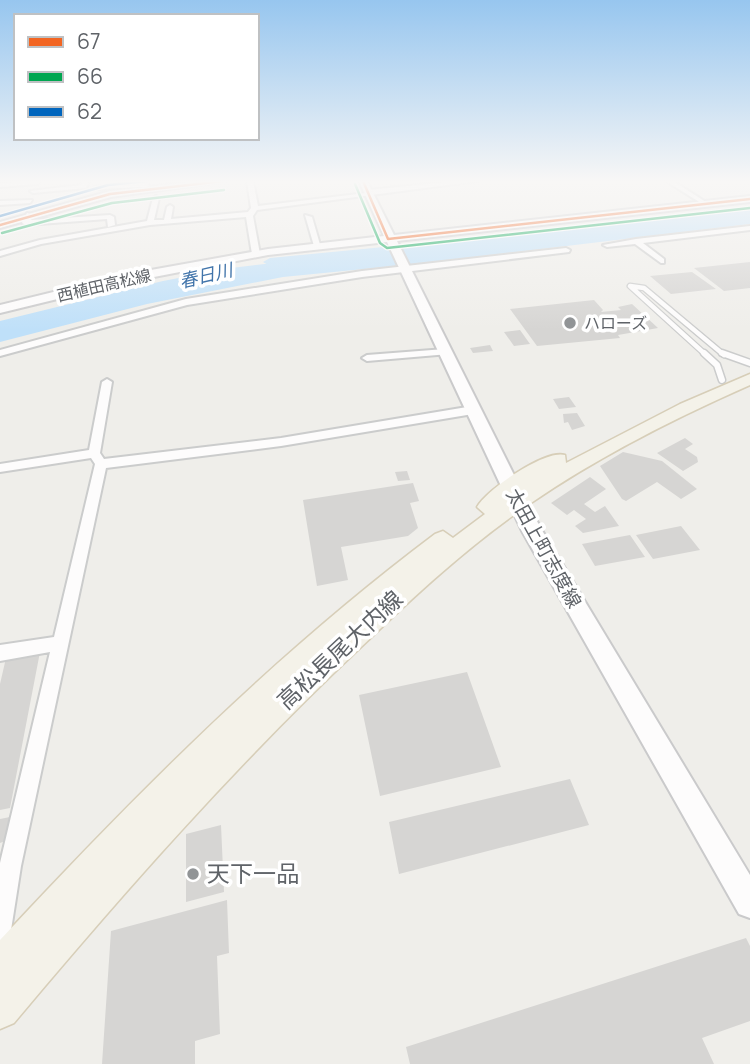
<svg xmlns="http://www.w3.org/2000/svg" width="750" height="1064" viewBox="0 0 750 1064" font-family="Manrope,'Noto Sans JP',sans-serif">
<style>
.water{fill:#bfe0f9}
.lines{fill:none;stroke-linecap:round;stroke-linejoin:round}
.river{fill:#bfe0f9;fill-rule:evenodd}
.building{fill:#d6d5d3}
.service-far1-casing{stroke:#cbcccc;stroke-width:7}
.service-casing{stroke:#cbcccc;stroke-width:9}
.minor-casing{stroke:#cbcccc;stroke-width:4}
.secondary-casing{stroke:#cacacb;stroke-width:4}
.primary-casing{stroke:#d7ceb8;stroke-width:3}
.service-far1{stroke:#fdfcfc;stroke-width:4.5}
.service{stroke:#fdfcfc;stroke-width:6}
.minor{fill:#fdfcfc;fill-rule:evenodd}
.secondary{fill:#fdfcfc;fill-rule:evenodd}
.primary{fill:#f4f2e9;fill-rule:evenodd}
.bus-1-casing{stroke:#fff;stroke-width:5}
.bus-2-casing{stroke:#fff;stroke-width:5}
.bus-3-casing{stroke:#fff;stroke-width:5}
.bus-1{stroke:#f26522;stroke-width:2.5}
.bus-2{stroke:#00a651;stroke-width:2.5}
.bus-3{stroke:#0065bd;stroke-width:2.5}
.poi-dot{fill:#919496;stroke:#fff;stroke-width:2.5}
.labels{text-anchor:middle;stroke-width:7;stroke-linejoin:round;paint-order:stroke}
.far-street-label{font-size:16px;fill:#5f6368;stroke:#fff}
.far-poi-label{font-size:16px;fill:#5f6368;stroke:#fff;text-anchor:start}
.far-water-label{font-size:18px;font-style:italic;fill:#4174aa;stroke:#fff}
.street-label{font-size:19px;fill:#5f6368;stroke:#fff}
.near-street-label{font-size:23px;fill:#5f6368;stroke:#fff}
.near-poi-label{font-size:23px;fill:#5f6368;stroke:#fff;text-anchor:start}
</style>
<rect width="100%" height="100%" fill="#efeeea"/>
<path class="water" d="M750,206V224L415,264L283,277L147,304L0,342V321L163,281L231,268Z"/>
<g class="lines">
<path class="river" d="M394,246L399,247V253L270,266L263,262L270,258Z"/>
</g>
<path class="building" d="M750,262V288L724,291L694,268Z
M692,272L716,289L671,294L650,276Z
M594,300L603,310L601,312L621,310L618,307L632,304L658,328L618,335L620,338L537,346L510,309Z
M520,330L530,344L514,346L504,332Z
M490,345L493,351L473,353L470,348Z
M569,397L576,407L559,409L553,399Z
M577,413L585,426L572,430L568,422L564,423L563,414Z
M685,438L693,444L685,449L697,457L698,462L683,471L657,453Z
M623,452L662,461L697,489L681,499L657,482L626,501L622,499L600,466Z
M407,471L410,480L398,481L395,472Z
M590,477L606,489L584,504L595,512L605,506L619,526L583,533L575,526L586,519L574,510L567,515L551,503Z
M413,483L419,501L410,503L418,528L408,536L341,547L348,580L317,586L303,500Z
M681,526L700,550L653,559L636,535Z
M630,535L645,557L595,566L582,544Z
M40,652L10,808L0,810V684L6,658Z
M467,672L501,767L380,796L359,695Z
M570,779L589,825L399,874L389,822Z
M10,817L5,841L0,843V819Z
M221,825L224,892L186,902V834Z
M227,900L229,953L217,956L220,1034L195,1041V1064H102L111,931Z
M746,938L750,946V1021L702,1038L714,1064H410L406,1047Z"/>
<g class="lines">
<defs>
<path id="service-far1" d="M706,355L630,286L644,288L724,355"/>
<path id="service" d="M704,353L717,365L722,380
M722,353L750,363"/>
<path id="minor" d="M40,181L38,184L0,187V183Z
M83,181H89L86,188L33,193L30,191L81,185Z
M247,181H253L258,206L366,193L368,190L457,181H478L257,210L253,216L260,254L256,256L252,254L246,217L150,225L41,244L0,256V251L40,240L147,221L153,198L156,196L159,198L154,220H164L167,207L170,205L173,207L171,219L248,212L251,208Z
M666,181H673L709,204L704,205Z
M146,183L149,185L145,190L142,187L97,189L94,187Z
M32,200L30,203L0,205V201Z
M27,213L34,215L31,220L110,215L114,217L115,225L108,227L107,219L26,225L22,223Z
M305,215L312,217L321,248L314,246Z
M750,226V230L643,243L664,259V263H661L635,244L607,247L603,245L636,239Z
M566,248L570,250L569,252L362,277L187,305L0,356V350L186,299L362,271Z
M445,349L449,350V354L367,361L362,358L367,355Z
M107,379L112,382L100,453L104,459L281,438L473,406L479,410L473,414L281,446L106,468L21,866L11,930L8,938L0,941V863L50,652L0,661V645L54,637L95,464L91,458L0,472V464L89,450L102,382Z"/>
<path id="secondary" d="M201,181H227L111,197L0,228V222L110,191Z
M359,181H367L394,235L750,196V202L397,241L540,527L750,875V918L739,914L522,531L387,242L268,255L123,283L0,313V305L123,275L268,249L384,236Z"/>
<path id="primary" d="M750,374V385C675,418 598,457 531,503C469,545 412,598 358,650C235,766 123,893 14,1023L0,1029V940C136,794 275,654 435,534L443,531L453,538L485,514L477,507C487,489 546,449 565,455L566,463L680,404Z"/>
</defs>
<use href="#service-far1" class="service-far1-casing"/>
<use href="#service" class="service-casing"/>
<use href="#minor" class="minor-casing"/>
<use href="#secondary" class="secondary-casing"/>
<use href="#primary" class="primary-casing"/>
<use href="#service-far1" class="service-far1"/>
<use href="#service" class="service"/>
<use href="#minor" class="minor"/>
<use href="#secondary" class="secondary"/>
<use href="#primary" class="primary"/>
<defs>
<path id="bus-1" d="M363,181L388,239L750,199
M0,225L110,194L223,181"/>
<path id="bus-2" d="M355,184L380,243L387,248L750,208
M2,233L112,203L224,190"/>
<path id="bus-3" d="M0,216L108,185L147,181"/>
</defs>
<use href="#bus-1" class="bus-1-casing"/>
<use href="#bus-2" class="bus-2-casing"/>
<use href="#bus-3" class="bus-3-casing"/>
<use href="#bus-1" class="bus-1"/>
<use href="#bus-2" class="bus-2"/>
<use href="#bus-3" class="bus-3"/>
</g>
<linearGradient id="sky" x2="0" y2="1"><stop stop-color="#97c6ef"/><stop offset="0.55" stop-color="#f8f7f6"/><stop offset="1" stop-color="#f8f7f6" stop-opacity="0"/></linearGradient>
<rect width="750" height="330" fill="url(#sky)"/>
<g class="poi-dot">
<circle cx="570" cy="323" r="7"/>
<circle cx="193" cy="874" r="7"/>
</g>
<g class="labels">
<g class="far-street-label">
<text transform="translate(104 285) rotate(-13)" y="6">西植田高松線</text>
</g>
<g class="far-poi-label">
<text x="584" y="329">ハローズ</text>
</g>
<g class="far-water-label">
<text transform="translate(206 276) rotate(-13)" y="6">春日川</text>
</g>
<g class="street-label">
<text transform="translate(544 548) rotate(61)" y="7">太田上町志度線</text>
</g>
<g class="near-street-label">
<text transform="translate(340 650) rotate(-43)" y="8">高松長尾大内線</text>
</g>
<g class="near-poi-label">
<text x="207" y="882">天下一品</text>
</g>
</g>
<rect x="14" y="14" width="245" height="126" fill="#ffffff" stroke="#bfc1c3" stroke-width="2"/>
<rect x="28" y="37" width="35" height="10" fill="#f26522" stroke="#bfc1c3" stroke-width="2"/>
<text x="77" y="49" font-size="21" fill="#5f6368">67</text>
<rect x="28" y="72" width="35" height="10" fill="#00a651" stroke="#bfc1c3" stroke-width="2"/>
<text x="77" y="84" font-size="21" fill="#5f6368">66</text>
<rect x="28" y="107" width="35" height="10" fill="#0065bd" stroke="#bfc1c3" stroke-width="2"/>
<text x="77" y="119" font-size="21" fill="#5f6368">62</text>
</svg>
